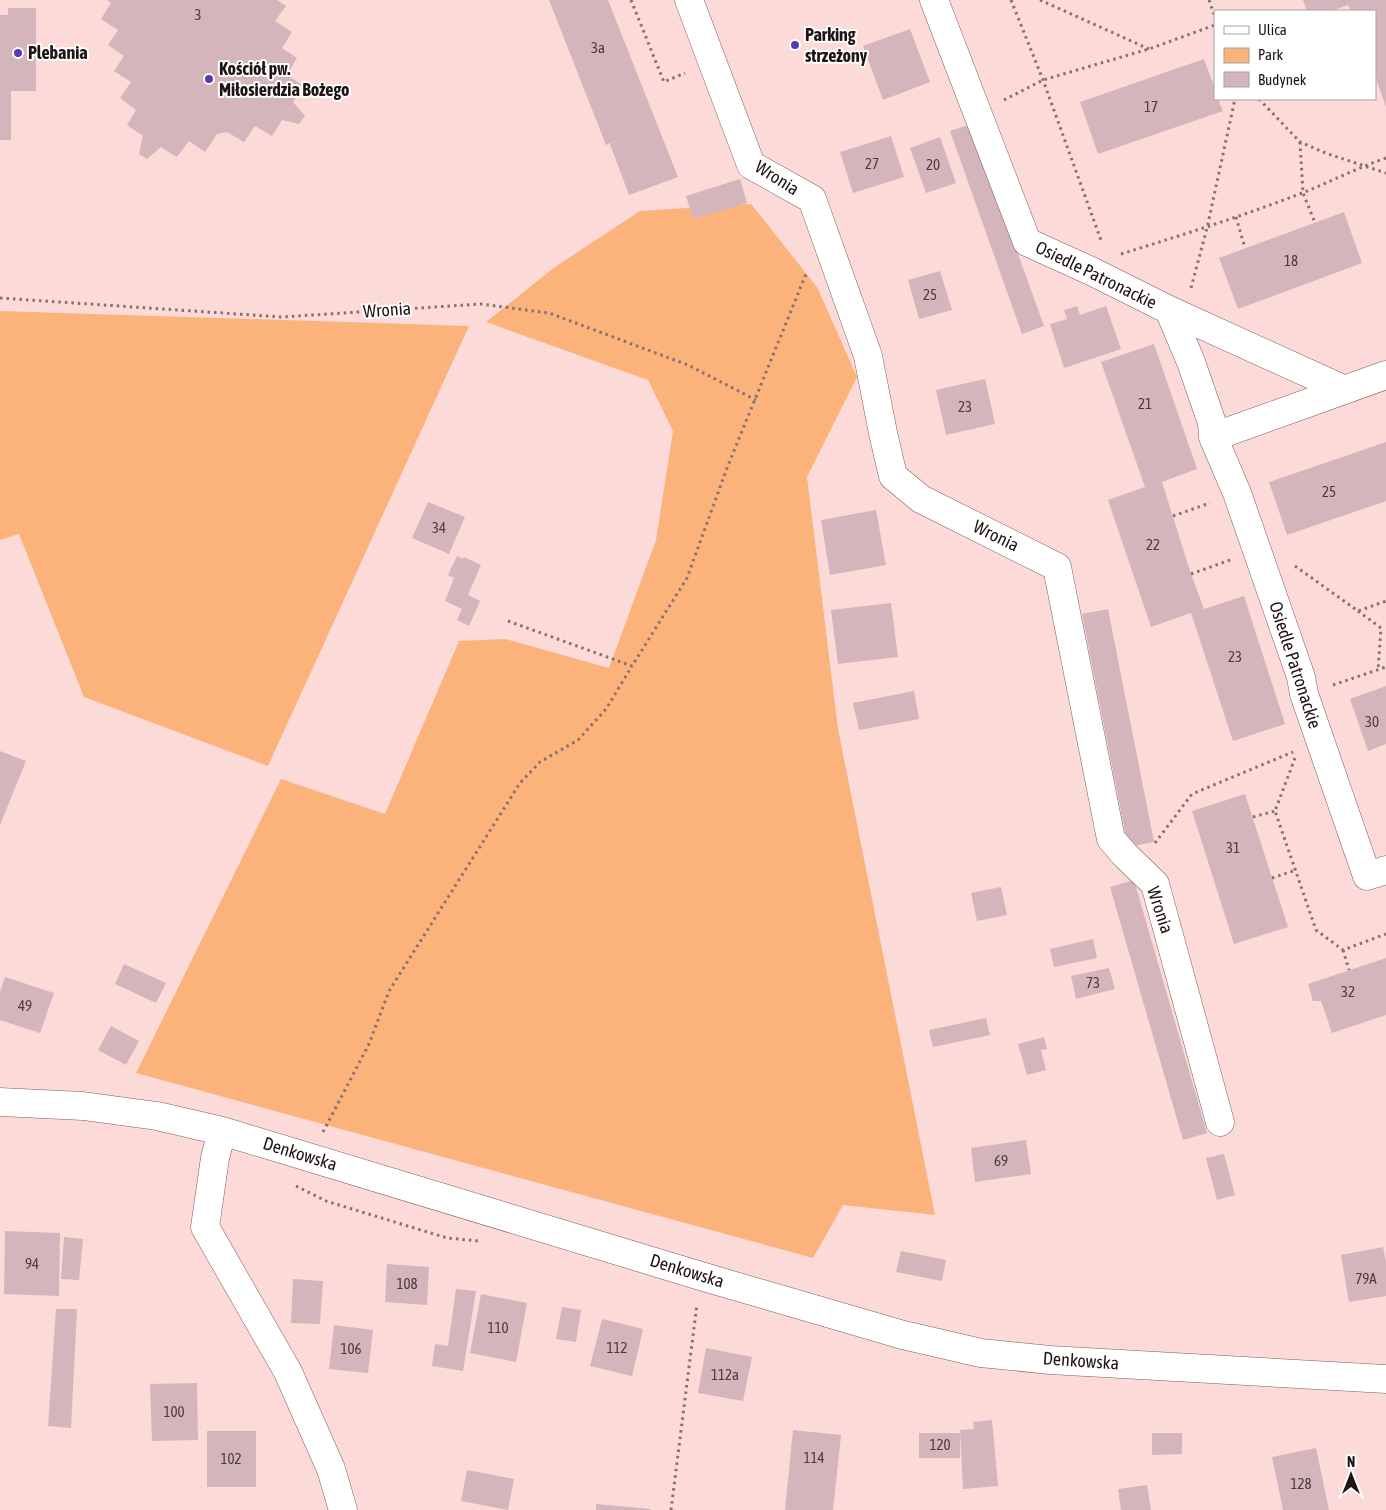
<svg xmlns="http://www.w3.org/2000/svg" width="1386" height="1510" viewBox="0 0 1386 1510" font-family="'Asap Condensed',sans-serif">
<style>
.green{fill:#fcb27b}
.building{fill:#d4b5bc}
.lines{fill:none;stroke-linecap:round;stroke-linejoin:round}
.minor-casing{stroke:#7b5e5d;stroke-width:29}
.path{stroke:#877170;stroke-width:3;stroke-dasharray:2.5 4;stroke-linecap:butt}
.minor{stroke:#fff;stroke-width:28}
.poi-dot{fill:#553ab2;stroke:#fff;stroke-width:2}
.labels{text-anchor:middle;stroke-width:4;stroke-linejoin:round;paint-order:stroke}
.number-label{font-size:15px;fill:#4c3c3d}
.poi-label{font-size:18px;font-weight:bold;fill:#1f1413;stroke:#fff;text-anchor:start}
.street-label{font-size:18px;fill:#1f1413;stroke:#fff}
</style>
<rect width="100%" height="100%" fill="#fbdad8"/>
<path class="green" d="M751,204L817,287L857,377L807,477L838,729L935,1215L843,1205L813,1258L136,1073L281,779L385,814L459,641L505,639L609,668L656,540L673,431L648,380L486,322L555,267L640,211Z
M0,311L469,326L268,766L84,697L19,534L0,540Z"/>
<path class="building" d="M107,0H277L286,6L275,21L292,32L282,48L297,58L287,75L304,86L293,102L305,116L299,124L282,120L272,136L255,126L244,142L227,132L217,134L205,152L189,141L177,157L161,147L147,159L139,154L143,136L127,125L136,110L120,98L131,82L114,71L124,56L108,45L118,30L101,19L111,3Z
M549,0H608L678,177L629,195L610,144L618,140L606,145Z
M1303,0H1386V107L1375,76V11H1351L1348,5L1331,11H1307Z
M8,8H36V91H11V140H0V15H8Z
M910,29L930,82L883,100L863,46Z
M1204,59L1215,89V99H1218L1223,111L1098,154L1080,102Z
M971,124L1044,326L1022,334L950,131Z
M891,136L904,177L853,193L840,152Z
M940,137L956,183L926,193L910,148Z
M740,179L747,203L693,219L686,196Z
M1344,212L1362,263L1238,309L1219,258Z
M940,271L952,310L919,319L908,280Z
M1077,306L1080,315L1106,306L1121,349L1064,368L1050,324L1067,319L1064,310Z
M1154,344L1197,469L1162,482L1191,574L1204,609L1244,596L1285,724L1233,741L1191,613L1151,627L1108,500L1145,487L1101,362Z
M985,379L995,424L946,435L936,390Z
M1386,442V501L1287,535L1269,482Z
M428,502L465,517L449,554L412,538Z
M876,510L886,565L830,575L821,520Z
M457,556L463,559L464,557L481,565L468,595L480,601L469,626L457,620L462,609L445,601L454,578L448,575Z
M891,603L898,657L838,664L831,610Z
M1108,609L1154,842L1128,847L1082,614Z
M1386,686V744L1368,751L1350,699Z
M914,691L919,719L859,730L853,703Z
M0,751L26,761L0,825Z
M1245,794L1288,927L1234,944L1192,811Z
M1134,880L1207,1133L1183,1140L1110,887Z
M1001,887L1007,915L977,921L971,893Z
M1093,939L1097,958L1054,967L1050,949Z
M1386,958V1015L1332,1033L1321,1001H1313L1308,984Z
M124,964L166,983L156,1003L115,984Z
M1109,968L1115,989L1076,999L1071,976Z
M5,977L54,993L40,1033L0,1020V992Z
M986,1018L990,1035L933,1047L929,1030Z
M111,1026L139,1041L126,1065L98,1050Z
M1044,1037L1047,1049L1041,1050L1046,1070L1027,1075L1018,1044Z
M1026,1140L1031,1174L975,1182L971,1148Z
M1224,1154L1235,1195L1217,1200L1206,1158Z
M5,1231L60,1233L59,1296L4,1294Z
M64,1237L83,1239L79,1280L61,1279Z
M1383,1247L1386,1262V1296L1349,1302L1341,1255Z
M901,1251L946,1260L942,1281L896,1272Z
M387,1264L429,1267L427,1305L385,1302Z
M293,1279L323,1281L320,1324L291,1323Z
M456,1289L476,1291L463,1371L432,1366L435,1344L448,1346Z
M481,1294L527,1303L516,1362L470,1353Z
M562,1307L581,1310L576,1342L556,1339Z
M56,1309H77L71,1428L48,1426Z
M602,1319L643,1329L632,1376L590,1366Z
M334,1325L373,1330L368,1373L329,1369Z
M706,1348L752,1357L743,1401L698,1393Z
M197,1383L198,1440L152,1441L150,1384Z
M992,1420L998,1486L963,1489L960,1430L974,1429L973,1422Z
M793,1430L841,1435L833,1510H785Z
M207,1431H256V1487H207Z
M919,1433H960V1458H919Z
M1152,1433H1182V1454L1152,1455Z
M1316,1448L1329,1510H1283L1272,1457Z
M467,1470L514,1479L508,1510L461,1501Z
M1147,1485L1151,1510H1121L1118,1489Z
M596,1504L651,1509V1510H596Z"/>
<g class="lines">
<defs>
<path id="minor" d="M689,0L751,165L812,199L868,356L883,433L893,476L921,499L1057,567L1111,839L1126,856L1155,884L1220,1122
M934,0L1027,242L1091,271L1169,310L1191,362L1212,423L1213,437L1237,493L1301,677L1304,694L1367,876L1386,870
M1169,310L1345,390
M1213,437L1386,375
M0,1102L83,1106L157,1116L222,1131L704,1277L903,1335L981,1353L1050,1360L1386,1379
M222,1131L215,1158L205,1227L288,1372L331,1469L343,1510"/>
</defs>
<use href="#minor" class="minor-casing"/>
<path class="path" d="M631,0L664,82L685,73
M1011,0L1043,80L1102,243
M1040,0L1149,49
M1209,0L1215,17
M1259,99L1300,142L1328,154L1386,173
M1004,100L1043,80L1149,49L1215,25
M1300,142L1303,193L1315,223
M1236,217L1245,248
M1121,254C1182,235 1243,216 1302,193C1330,182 1357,168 1386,158
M1191,288L1207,228L1235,99
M0,298L282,317L481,304L549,313L688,365L756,400
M1173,516L1210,503
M1295,566L1358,611L1386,601
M1191,574L1230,560
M1358,611L1381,628L1378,670
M508,621L632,666L687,578L727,468L806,274
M1333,685L1386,667
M1295,758L1275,811L1316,930L1343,950L1386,934
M1253,817L1275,811
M1155,843L1192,794L1293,752
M1272,878L1296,870
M1343,950L1349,970
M323,1132L369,1044L389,991L520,783L540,762L578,740L606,709L632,666
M296,1186L326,1201L447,1238L478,1241
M671,1510L697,1304"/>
<use href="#minor" class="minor"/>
</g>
<g class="poi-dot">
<circle cx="795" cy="45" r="5"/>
<circle cx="18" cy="53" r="5"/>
<circle cx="209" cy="79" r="5"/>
</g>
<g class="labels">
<g class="number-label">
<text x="198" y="20">3</text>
<text x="598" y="53">3a</text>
<text x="1151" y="112">17</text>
<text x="872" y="169">27</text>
<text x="933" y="170">20</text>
<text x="1291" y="266">18</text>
<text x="930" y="300">25</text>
<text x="1145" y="409">21</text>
<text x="965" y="412">23</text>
<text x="1329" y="497">25</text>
<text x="439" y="533">34</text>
<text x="1153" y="550">22</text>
<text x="1235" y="662">23</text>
<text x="1372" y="727">30</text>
<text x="1233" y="853">31</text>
<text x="1093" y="988">73</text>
<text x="1348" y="997">32</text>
<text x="25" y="1011">49</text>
<text x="1001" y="1166">69</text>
<text x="32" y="1269">94</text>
<text x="1366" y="1284">79A</text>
<text x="407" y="1289">108</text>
<text x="498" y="1333">110</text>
<text x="617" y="1353">112</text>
<text x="351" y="1354">106</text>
<text x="725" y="1380">112a</text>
<text x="174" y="1417">100</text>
<text x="940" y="1450">120</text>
<text x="814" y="1463">114</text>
<text x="231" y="1464">102</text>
<text x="1301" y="1489">128</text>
</g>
<g class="poi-label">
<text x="805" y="41">Parking<tspan x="805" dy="21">strzeżony</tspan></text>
<text x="28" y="59">Plebania</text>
<text x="219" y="75">Kościół pw.<tspan x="219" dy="21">Miłosierdzia Bożego</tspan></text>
</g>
<g class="street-label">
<text transform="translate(777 178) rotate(32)" y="6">Wronia</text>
<text transform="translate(1096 275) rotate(26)" y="6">Osiedle Patronackie</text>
<text transform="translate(387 310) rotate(-4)" y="6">Wronia</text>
<text transform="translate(996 536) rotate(26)" y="6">Wronia</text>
<text transform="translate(1295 665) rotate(72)" y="6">Osiedle Patronackie</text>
<text transform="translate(1160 910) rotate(72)" y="6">Wronia</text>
<text transform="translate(300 1154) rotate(17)" y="6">Denkowska</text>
<text transform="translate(687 1271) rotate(17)" y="6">Denkowska</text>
<text transform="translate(1081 1361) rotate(4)" y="6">Denkowska</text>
</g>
</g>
<rect x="1214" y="10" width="162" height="90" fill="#ffffff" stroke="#a5a1a1"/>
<rect x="1224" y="26" width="25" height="8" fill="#ffffff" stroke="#a5a1a1"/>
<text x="1258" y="35" font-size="15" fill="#1f1413">Ulica</text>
<rect x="1224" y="48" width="25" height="15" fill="#fcb27b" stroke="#a5a1a1"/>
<text x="1258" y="60" font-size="15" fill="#1f1413">Park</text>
<rect x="1224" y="72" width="25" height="15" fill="#d4b5bc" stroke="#a5a1a1"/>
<text x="1258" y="85" font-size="15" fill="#1f1413">Budynek</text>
<g transform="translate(1351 1475)" stroke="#ffffff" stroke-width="4" paint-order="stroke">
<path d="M0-4L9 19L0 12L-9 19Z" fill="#1f1413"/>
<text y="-8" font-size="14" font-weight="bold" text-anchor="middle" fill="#1f1413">N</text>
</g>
</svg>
